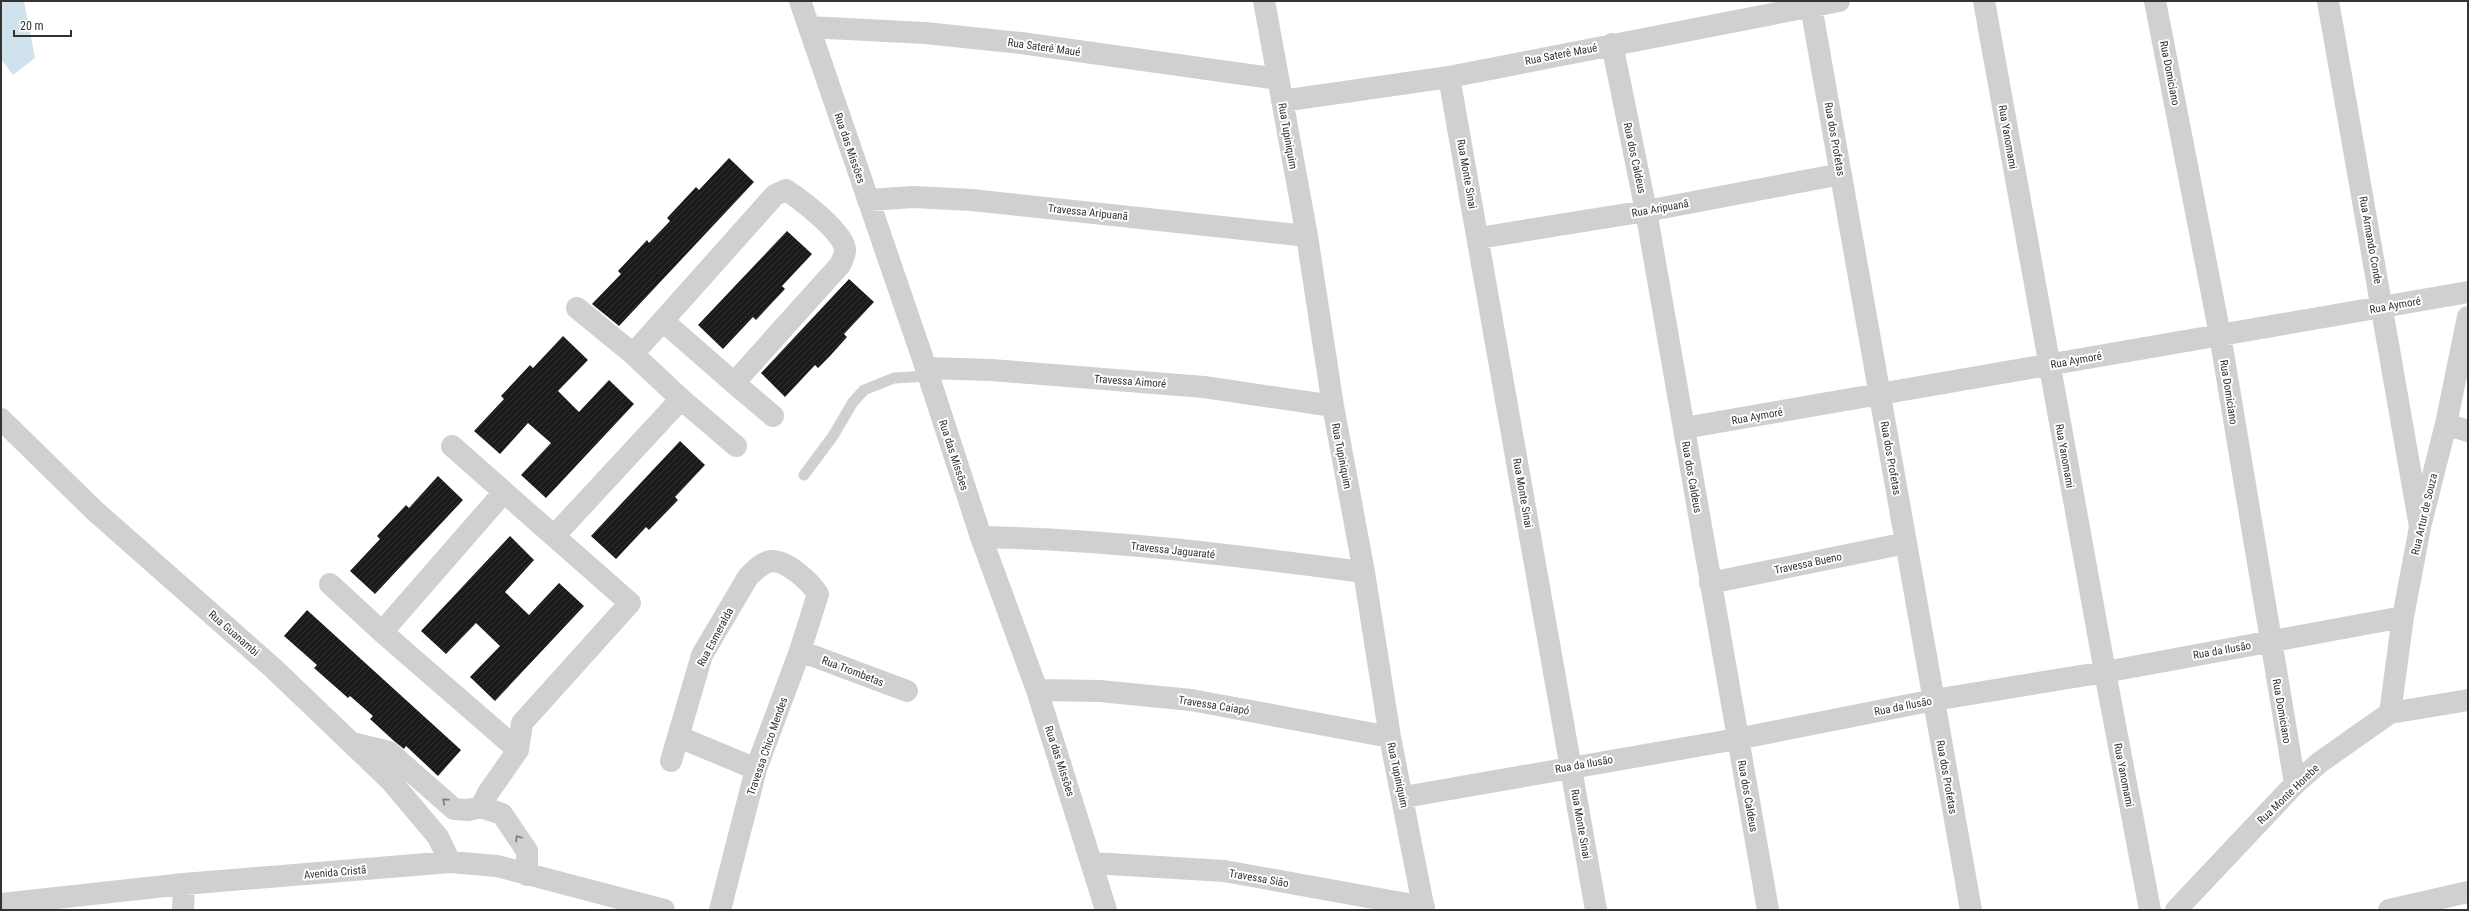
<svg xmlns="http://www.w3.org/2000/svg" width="2469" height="911" viewBox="0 0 2469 911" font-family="'Roboto Condensed',sans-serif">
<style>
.water{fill:#cfe2ee}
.building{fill:url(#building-hatch)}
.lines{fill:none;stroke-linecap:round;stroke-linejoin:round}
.lane{stroke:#d0d0d0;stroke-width:11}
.street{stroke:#d0d0d0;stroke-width:22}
.oneway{stroke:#7a7a7a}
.labels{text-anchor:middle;stroke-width:4;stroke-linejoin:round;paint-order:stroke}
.street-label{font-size:11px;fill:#333;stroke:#fff}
</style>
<defs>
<pattern id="building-hatch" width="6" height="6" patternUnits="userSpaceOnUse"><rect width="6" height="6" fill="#1a1a1a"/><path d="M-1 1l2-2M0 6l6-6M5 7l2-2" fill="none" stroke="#333"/></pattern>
</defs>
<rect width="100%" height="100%" fill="#fff"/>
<path class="water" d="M1,1H24L35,58L13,75L1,59Z"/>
<path class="building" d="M729,158L754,182L619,326L592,304L621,274L618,271L647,240L649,243L670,221L667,218L682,202L696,187L699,190Z
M787,231L812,254L782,286L785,289L769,306L756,320L753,317L723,349L698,325Z
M849,279L874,302L844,334L847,337L830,356L818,368L815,365L785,397L761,373Z
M563,336L588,360L558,391L579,412L609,380L634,404L546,498L521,475L551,443L528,423L500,454L474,431L504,399L501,396L530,365L533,368Z
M680,441L705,465L675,497L678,500L649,530L646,527L616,559L591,536Z
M438,476L463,500L375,594L350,571L380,539L377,536L406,505L409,508Z
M510,536L534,560L505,592L529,615L559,583L584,606L495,701L470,677L500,646L476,623L446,654L421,631Z
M307,610L461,750L438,776L406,746L404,749L394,741L370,719L373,716L350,696L348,698L314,668L317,665L284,636Z"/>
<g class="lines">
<path class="lane" d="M804,475L833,436L853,402L864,390L894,378L928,376"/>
<path class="street" d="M800,1L926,368L981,537L1037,690L1106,910
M1264,1L1307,236L1333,406L1364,572L1390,737L1424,910
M1984,1L2105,672L2150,910
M2155,1L2220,335L2295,784
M2328,1L2420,527
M1811,6L1971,910
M809,27L925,33L1021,43L1278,79
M1612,44L1646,211L1768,910
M1449,77L1596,910
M1282,101L1449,77L1839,1
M868,200L913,197L972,200L1307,236
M1479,238L1646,211L1841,174
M663,321L734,383
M633,354L775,195L786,190C800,199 845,233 845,250C845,254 842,261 840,265L734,383L773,416
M926,368L991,370L1204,387L1333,406
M681,399L736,446
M1,419L95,511L273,668L390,780L438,837L450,862
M2446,424L2468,431
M1684,428L2468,292
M452,446L504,492
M555,535L681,399L633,354L577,308
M981,537C1110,539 1237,556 1364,572
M1710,583L1906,543
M330,584L382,632
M800,651L907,691
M1037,690L1100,691L1191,700L1390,737
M2390,713L2403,617L2420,527L2446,424L2468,317
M679,737L756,769
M352,743L389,752L454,809L468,810L481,807L502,814L527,851V875
M671,761L702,655L748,577C754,571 762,562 772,561C788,561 810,582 818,594L800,651L756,769L720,910
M1404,797L1737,739L1934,700L2105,672L2403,617
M481,807L488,793L518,750L522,723L630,603L504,492L382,632L518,750
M1093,863L1224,871L1424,907
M1,904L184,884L450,862L497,866L664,910
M183,910L184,884
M2176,910L2295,784L2319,763L2360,734L2390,713L2468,700
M2389,910L2468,892"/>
</g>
<defs><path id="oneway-chevron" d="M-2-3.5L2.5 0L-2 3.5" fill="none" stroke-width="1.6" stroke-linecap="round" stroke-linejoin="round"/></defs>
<g class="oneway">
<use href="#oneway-chevron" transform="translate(445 801) rotate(-139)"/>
<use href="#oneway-chevron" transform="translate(518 838) rotate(-124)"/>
</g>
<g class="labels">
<g class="street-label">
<text transform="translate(1044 47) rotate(8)" y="4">Rua Saterê Maué</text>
<text transform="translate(1561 54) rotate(-11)" y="4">Rua Saterê Maué</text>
<text transform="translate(2170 73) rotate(79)" y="4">Rua Domiciano</text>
<text transform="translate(1288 136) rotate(80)" y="4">Rua Tupiniquim</text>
<text transform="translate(2008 137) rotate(80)" y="4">Rua Yanomami</text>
<text transform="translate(1835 139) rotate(80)" y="4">Rua dos Profetas</text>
<text transform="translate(850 148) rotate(71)" y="4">Rua das Missões</text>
<text transform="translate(1635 158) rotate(78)" y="4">Rua dos Caldeus</text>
<text transform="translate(1467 174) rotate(80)" y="4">Rua Monte Sinai</text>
<text transform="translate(1660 208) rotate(-10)" y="4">Rua Aripuanã</text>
<text transform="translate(1088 212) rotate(6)" y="4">Travessa Aripuanã</text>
<text transform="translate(2371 240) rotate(80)" y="4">Rua Armando Conde</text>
<text transform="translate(2395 305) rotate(-10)" y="4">Rua Aymoré</text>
<text transform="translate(2076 360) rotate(-10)" y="4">Rua Aymoré</text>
<text transform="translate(1130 381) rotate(4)" y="4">Travessa Aimoré</text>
<text transform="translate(2229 392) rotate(81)" y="4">Rua Domiciano</text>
<text transform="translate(1757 416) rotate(-10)" y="4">Rua Aymoré</text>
<text transform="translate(954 455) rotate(72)" y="4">Rua das Missões</text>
<text transform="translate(1342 456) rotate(79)" y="4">Rua Tupiniquim</text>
<text transform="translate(2065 456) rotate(80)" y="4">Rua Yanomami</text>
<text transform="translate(1891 458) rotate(80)" y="4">Rua dos Profetas</text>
<text transform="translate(1692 477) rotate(80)" y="4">Rua dos Caldeus</text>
<text transform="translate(1523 493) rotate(80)" y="4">Rua Monte Sinai</text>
<text transform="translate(2424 514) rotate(-77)" y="4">Rua Artur de Souza</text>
<text transform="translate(1173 550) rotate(6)" y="4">Travessa Jaguaraté</text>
<text transform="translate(1808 563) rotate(-12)" y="4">Travessa Bueno</text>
<text transform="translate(234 633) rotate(41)" y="4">Rua Guanambi</text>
<text transform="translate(715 637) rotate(-62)" y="4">Rua Esmeralda</text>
<text transform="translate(2222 650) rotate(-10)" y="4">Rua da Ilusão</text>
<text transform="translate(853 671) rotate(21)" y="4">Rua Trombetas</text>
<text transform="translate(1214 705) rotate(9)" y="4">Travessa Caiapó</text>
<text transform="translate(1903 706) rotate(-11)" y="4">Rua da Ilusão</text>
<text transform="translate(2282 711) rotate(80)" y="4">Rua Domiciano</text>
<text transform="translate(767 746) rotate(-71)" y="4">Travessa Chico Mendes</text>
<text transform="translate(1060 761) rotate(72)" y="4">Rua das Missões</text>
<text transform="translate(1584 764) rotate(-10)" y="4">Rua da Ilusão</text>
<text transform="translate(1398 775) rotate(78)" y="4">Rua Tupiniquim</text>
<text transform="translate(2124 775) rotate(79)" y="4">Rua Yanomami</text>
<text transform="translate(1947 777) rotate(80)" y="4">Rua dos Profetas</text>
<text transform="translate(2288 794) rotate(-44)" y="4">Rua Monte Horebe</text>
<text transform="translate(1748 796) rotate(80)" y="4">Rua dos Caldeus</text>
<text transform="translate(1581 824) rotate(80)" y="4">Rua Monte Sinai</text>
<text transform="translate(335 872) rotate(-5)" y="4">Avenida Cristã</text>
<text transform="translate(1259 878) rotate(10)" y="4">Travessa Sião</text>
</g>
</g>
<rect width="2469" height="911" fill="none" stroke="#333333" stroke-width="4"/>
<path d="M14 30v6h57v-6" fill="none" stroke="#333333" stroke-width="2"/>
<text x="20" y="30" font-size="12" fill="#333333" stroke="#ffffff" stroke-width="3" paint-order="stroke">20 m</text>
</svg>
